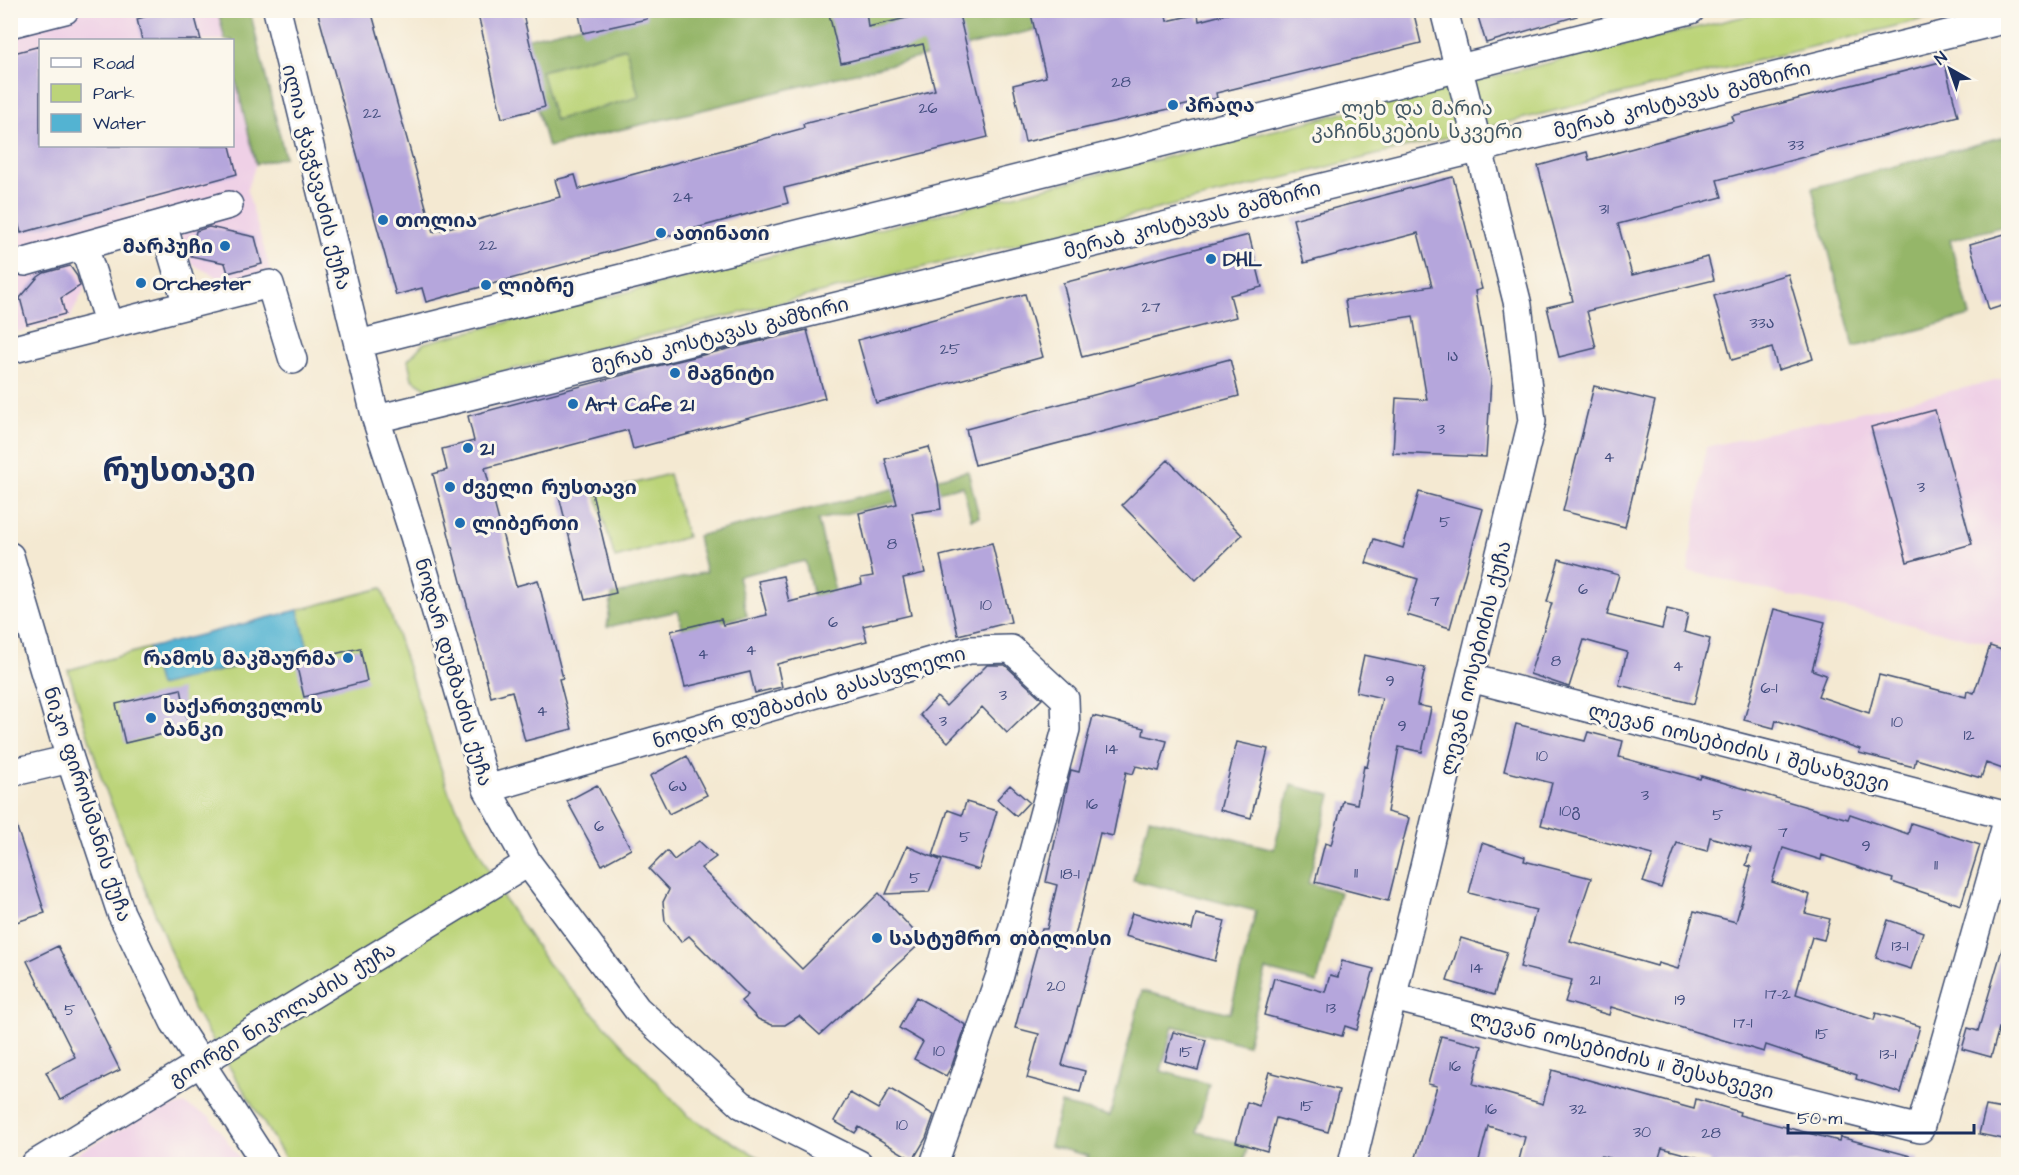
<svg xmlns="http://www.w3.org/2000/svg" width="2019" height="1175" viewBox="0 0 2019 1175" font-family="'Architects Daughter','Noto Sans Georgian',sans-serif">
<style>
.built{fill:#efd0e6}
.green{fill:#bcd479;stroke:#6c826c;stroke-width:1.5}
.forest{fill:#95b669;stroke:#587264;stroke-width:1.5;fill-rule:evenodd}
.water{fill:#53b3d2;stroke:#377198;stroke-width:1.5}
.building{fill:#b5a6dc}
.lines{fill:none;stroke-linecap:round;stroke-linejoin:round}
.minor-casing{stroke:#3c4b6f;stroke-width:30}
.minor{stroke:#fff;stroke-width:27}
.poi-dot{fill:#1f6fb2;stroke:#fbf7ec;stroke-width:2}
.labels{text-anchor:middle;stroke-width:6;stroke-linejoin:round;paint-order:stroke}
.number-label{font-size:16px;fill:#424d7e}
.street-label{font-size:20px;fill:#1b2f5e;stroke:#fbf7ec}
.poi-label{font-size:20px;font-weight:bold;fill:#1b2f5e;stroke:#fbf7ec;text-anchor:start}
.park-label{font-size:20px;fill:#435865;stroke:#fbf7ec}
.town-label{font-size:32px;font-weight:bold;fill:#1b2f5e;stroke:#fbf7ec}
</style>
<rect width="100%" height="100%" fill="#fbf7ec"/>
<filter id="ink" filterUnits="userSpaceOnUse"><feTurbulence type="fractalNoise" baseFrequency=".0167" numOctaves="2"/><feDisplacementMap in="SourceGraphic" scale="12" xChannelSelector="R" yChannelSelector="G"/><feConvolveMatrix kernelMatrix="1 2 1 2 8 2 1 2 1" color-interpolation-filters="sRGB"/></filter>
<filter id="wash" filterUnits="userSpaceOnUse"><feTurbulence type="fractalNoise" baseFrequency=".008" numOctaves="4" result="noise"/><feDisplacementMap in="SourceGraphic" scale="24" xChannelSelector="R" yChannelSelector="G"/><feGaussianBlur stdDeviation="1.35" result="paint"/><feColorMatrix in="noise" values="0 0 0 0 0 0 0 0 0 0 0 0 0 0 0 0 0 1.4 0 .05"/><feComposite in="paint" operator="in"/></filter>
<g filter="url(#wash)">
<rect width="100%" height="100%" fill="#f4e9d2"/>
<path class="built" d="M11,11H218L225,40H40V146H232L233,69L256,164L247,190L271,273L225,281L192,264L175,220L68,250L86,285L70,318L11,334Z
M2008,378V648L1688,571L1706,447Z
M184,1104L210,1117L244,1164H56L153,1112Z"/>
<path class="green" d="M1767,11H1956L429,390L412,379L408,360L424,343L1415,95Z
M627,48L640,97L554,120L541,71Z
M669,474L687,537L615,558L596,494Z
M382,588L449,793L503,897L548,964L688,1116L770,1164H289L193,1008L103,783L68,670L149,648L159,686L307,649L298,610Z"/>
<path class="forest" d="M218,11H250L285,157L256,164L233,69L232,40H225Z
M637,11H1113L548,147L518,41ZM626,48L639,97L555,120L541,71Z
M2008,136V225L1950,240L1970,316L1854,347L1812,188Z
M968,471L979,517L971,519L963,486L818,520L838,604L816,609L805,561L738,576L747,616L683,630L678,611L607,627L612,595L706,572L697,536Z
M1291,785L1331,795L1308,883L1340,892L1317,983L1266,970L1247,1045L1173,1026L1161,1071L1209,1084L1197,1132L1248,1145L1243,1164H1082L1089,1156L1050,1146L1061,1104L1110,1116L1142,991L1230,1013L1256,911L1133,880L1149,818L1274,849Z"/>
<path class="water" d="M298,610L308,648L159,686L149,648Z"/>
<g id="blocks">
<path class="building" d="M169,10H193L201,40H142L137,19Z
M317,10H371L433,232L560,197L555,180L575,175L579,189L804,128L803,124L935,90L923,44L841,63L828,10H866L868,27L915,16L913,10H958L988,137L784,188L788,203L426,302L422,288L396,295Z
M477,10H522L545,107L502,118Z
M578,10H646L647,19L583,33Z
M1030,10H1165L1167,21L1198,14L1199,21L1241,10H1413L1421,43L1216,93L1217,98L1025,142L1013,85L1046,77Z
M1476,10H1577V16L1486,43Z
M40,46V146H230L237,174L21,233L10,194V54Z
M1944,61L1958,116L1717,180L1722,197L1618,224L1632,275L1708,257L1714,280L1587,311L1596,348L1559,357L1547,307L1573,301L1538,166L1587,152L1589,160L1734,121L1732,116Z
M1453,177L1482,289L1475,291L1491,380L1486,457L1393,453L1396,398L1427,400L1413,316L1349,326L1345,300L1432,286L1418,233L1304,263L1293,219Z
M209,227L255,237L262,264L228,273L225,263L191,256L196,231Z
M2008,233V304L1989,310L1970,244Z
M1249,235L1262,287L1230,295L1236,317L1082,357L1063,283Z
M70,266L77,276L80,286L61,298L65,314L27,324L20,298L38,277L44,273Z
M1788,274L1813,359L1778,370L1772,348L1732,360L1714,296Z
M1025,294L1043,357L876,403L858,340Z
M807,330L825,398L633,449L628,430L485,468L516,586L538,580L563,678L559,679L572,729L525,741L512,691L491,697L433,474L447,470L442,449L474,441L468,416L657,366Z
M1230,359L1239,396L975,465L966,429Z
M1594,386L1655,401L1625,527L1563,511Z
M1935,410L1972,544L1907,562L1871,427Z
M929,447L938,482L941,509L912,513L925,573L903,578L911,615L863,626L867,641L777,664L782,687L755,693L750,672L685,687L671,631L721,619L723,625L767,615L758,581L783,576L789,602L862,584L861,578L873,576L859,513L897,504L885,459Z
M1168,460L1242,535L1196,580L1122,505Z
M591,489L616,593L585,600L559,496Z
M1419,492L1483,509L1450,628L1407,615L1418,579L1366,563L1374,539L1403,548Z
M992,543L1011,622L958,635L940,556Z
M1559,559L1619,575L1607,615L1662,629L1667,609L1688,614L1684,632L1710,639L1694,704L1619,685L1627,652L1584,640L1569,687L1530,674L1552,603L1547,602Z
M1774,609L1825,622L1812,670L1826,675L1818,696L1869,713L1879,675L1966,697L1967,691L1974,693L1990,646L2008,652V771L1986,763L1981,778L1916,759L1914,767L1859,753L1860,749L1776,720L1774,728L1744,720Z
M360,648L367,681L304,697L296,663Z
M1364,655L1425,668L1417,705L1431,708L1422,752L1399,747L1387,812L1409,818L1388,901L1315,882L1325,843L1331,845L1343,801L1357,804L1364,766L1367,767L1382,698L1356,692Z
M987,665H1005L1042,699L1007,733L982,707L948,742L920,715L937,697L946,706Z
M181,689L189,728L125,743L116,704Z
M1093,716L1144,728L1143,735L1167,741L1159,771L1136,766L1133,774L1126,772L1113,836L1100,833L1075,936L1096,942L1062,1065L1085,1071L1080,1092L1027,1078L1039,1034L1015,1028L1042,929H1047L1057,885L1046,882L1070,774L1071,770L1079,772Z
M1516,724L1585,741L1588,732L1623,741L1619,757L1700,779L1701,776L1848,819L1850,814L1908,834L1911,823L1980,845L1961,905L1892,882L1893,879L1822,855L1821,860L1783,848L1772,882L1810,895L1805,913L1830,919L1824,940L1812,937L1796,994L1874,1020L1876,1013L1920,1026L1901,1093L1856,1079L1857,1075L1766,1045L1764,1052L1611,1007L1609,1015L1565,1002L1572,980L1520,967L1536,910L1469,893L1482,843L1525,857L1524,861L1591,878L1570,941L1657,966L1658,963L1678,969L1694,911L1736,922L1751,867L1746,865L1751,849L1710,837L1707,851L1677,843L1661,888L1643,882L1653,855L1541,825L1552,783L1504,771Z
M1237,742L1268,749L1251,818L1220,810Z
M687,756L707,795L669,814L650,776Z
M597,785L631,849L602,865L567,801Z
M1010,785L1029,802L1016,816L997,799Z
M966,802L997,811L979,870L933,856L948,810L962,815Z
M14,819L45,913L10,924V820Z
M699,841L716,857L701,868L802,969L879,893L923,941L820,1035L799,1016L785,1025H772L758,1019L741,1001L748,995L689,936L681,942L665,921L663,902L669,890L649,869L667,851L674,860Z
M907,846L942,861L929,892L886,894Z
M1132,913L1192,930L1196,914L1225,921L1215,961L1125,936Z
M1888,920L1923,932L1911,969L1876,958Z
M1461,938L1507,952L1494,995L1447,981Z
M58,946L120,1070L60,1100L46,1072L75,1057L27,961Z
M2003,946H2008V1031L1999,1028L1991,1057L1962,1049L1968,1028L1978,1031Z
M1342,961L1374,969L1357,1030L1345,1026L1342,1036L1264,1015L1274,978L1325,992L1330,975L1338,977Z
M916,997L966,1025L952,1065L946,1076L914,1059L923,1042L899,1028Z
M1173,1032L1206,1040L1198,1070L1165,1061Z
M1441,1036L1482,1046L1473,1084L1543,1104L1552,1070L1694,1109L1696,1099L1740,1112L1739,1115L1839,1141L1840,1137L1918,1158L1917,1164H1710L1711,1161L1662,1148L1657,1164H1630L1601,1156L1598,1164H1518L1525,1137L1488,1126L1478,1164H1414L1437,1086L1428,1084Z
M1269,1072L1339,1090L1328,1132L1276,1118L1267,1151L1236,1142L1247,1102L1259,1106Z
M890,1089L934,1115L926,1138L913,1160L859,1127L855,1133L834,1121L850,1093L878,1109Z
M1986,1106L2008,1110V1140L1979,1134Z"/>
</g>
</g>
<g filter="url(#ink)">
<use href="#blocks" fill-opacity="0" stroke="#3c4b6f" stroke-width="1.5"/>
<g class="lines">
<defs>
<path id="minor" d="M277,10L376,419L414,536L487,789L528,863L637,1009L742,1105L859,1164
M10,24L65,10
M163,224L187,305
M84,246L109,325
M25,262L229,205
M358,344L1691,10
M10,350L270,284L293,360
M376,419L2008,19
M10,556L70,759L121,913L174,1022L266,1164
M1470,678L2008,816
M10,773L70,759
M487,789L969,650L1011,649L1065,699L1066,729L1000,975L934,1164
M1393,997L1920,1129L2008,818
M35,1164L528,863
M1352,1164L1532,421L1518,305L1444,10"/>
</defs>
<use href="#minor" class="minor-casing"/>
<use href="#minor" class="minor"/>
</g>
</g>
<g class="poi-dot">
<circle cx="1173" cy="105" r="6"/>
<circle cx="383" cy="220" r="6"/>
<circle cx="661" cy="233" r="6"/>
<circle cx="225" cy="246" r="6"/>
<circle cx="1211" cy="259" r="6"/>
<circle cx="141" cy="283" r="6"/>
<circle cx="486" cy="285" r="6"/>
<circle cx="675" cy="373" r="6"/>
<circle cx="573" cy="404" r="6"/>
<circle cx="468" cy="448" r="6"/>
<circle cx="450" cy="487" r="6"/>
<circle cx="460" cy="523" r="6"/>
<circle cx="348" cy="658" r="6"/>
<circle cx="151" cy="718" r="6"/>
<circle cx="877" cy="938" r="6"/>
</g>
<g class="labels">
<g class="number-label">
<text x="1121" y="87">28</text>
<text x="928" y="113">26</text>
<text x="372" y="118">22</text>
<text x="1796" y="150">33</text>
<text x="683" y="202">24</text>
<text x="1604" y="214">31</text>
<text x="488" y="250">22</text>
<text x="1151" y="312">27</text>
<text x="1762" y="328">33ა</text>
<text x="950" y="354">25</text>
<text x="1453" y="361">1ა</text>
<text x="1441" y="434">3</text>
<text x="1609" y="462">4</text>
<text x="1921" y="492">3</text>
<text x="1445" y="527">5</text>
<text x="892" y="549">8</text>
<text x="1583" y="594">6</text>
<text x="1435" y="606">7</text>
<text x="986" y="610">10</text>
<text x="833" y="627">6</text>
<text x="751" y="655">4</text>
<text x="703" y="659">4</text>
<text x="1556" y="666">8</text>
<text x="1678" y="671">4</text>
<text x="1390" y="686">9</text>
<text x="1769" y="693">6-1</text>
<text x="1003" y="700">3</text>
<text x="542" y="716">4</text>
<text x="943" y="726">3</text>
<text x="1897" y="727">10</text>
<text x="1402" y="731">9</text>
<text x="1969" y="740">12</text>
<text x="1112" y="754">14</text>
<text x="1542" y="761">10</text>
<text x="678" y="791">6ა</text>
<text x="1645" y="800">3</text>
<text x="1092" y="809">16</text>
<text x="1570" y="816">10გ</text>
<text x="1718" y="820">5</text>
<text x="599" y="831">6</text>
<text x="1783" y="837">7</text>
<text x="965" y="842">5</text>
<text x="1866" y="851">9</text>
<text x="1936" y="870">11</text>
<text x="1356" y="878">11</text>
<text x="1070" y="879">18-1</text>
<text x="915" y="883">5</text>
<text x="1900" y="951">13-1</text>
<text x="1477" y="973">14</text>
<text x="1595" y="985">21</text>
<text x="1056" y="991">20</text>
<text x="1778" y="999">17-2</text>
<text x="1680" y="1005">19</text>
<text x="1331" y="1013">13</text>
<text x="70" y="1015">5</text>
<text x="1743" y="1028">17-1</text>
<text x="1822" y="1039">15</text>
<text x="939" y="1056">10</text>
<text x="1186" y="1057">15</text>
<text x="1888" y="1059">13-1</text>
<text x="1455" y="1071">16</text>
<text x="1307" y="1111">15</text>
<text x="1491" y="1114">16</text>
<text x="1578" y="1114">32</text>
<text x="902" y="1130">10</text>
<text x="1642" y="1137">30</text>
<text x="1711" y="1138">28</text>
</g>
<g class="street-label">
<text transform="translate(1682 99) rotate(-14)" y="7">მერაბ კოსტავას გამზირი</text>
<text transform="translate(317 177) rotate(76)" y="7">ილია ჭავჭავაძის ქუჩა</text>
<text transform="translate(1192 219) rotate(-14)" y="7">მერაბ კოსტავას გამზირი</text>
<text transform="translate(720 335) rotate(-14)" y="7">მერაბ კოსტავას გამზირი</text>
<text transform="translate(1475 658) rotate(-76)" y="7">ლევან იოსებიძის ქუჩა</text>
<text transform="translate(454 672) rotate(74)" y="7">ნოდარ დუმბაძის ქუჩა</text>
<text transform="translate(809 697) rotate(-16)" y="7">ნოდარ დუმბაძის გასასვლელი</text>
<text transform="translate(1739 747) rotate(14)" y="7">ლევან იოსებიძის I შესახვევი</text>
<text transform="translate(88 804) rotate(72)" y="7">ნიკო ფიროსმანის ქუჩა</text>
<text transform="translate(282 1014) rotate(-31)" y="7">გიორგი ნიკოლაძის ქუჩა</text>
<text transform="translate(1622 1054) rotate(14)" y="7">ლევან იოსებიძის II შესახვევი</text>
</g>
<g class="poi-label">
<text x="1185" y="112">პრაღა</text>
<text x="395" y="227">თოლია</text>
<text x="673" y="240">ათინათი</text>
<text x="213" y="253" text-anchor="end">მარპუჩი</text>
<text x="1223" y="266">DHL</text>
<text x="153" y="290">Orchester</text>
<text x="498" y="292">ლიბრე</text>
<text x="687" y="380">მაგნიტი</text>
<text x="585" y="411">Art Cafe 21</text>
<text x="480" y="455">21</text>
<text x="462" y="494">ძველი რუსთავი</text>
<text x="472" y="530">ლიბერთი</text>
<text x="336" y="665" text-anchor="end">რამოს მაკშაურმა</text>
<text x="163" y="713">საქართველოს<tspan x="163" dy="23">ბანკი</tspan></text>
<text x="889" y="945">სასტუმრო თბილისი</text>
</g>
<g class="park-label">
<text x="1417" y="115">ლეხ და მარია<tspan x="1417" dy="23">კაჩინსკების სკვერი</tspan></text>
</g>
<g class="town-label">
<text x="179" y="481">რუსთავი</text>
</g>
</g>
<rect width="2019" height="1175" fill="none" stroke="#fbf7ec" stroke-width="36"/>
<rect x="39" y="39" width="195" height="108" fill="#fbf7ec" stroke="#a1a7b3" stroke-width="1.5"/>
<rect x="51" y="58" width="30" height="9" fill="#ffffff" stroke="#a1a7b3" stroke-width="1.5"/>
<text x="93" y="69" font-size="18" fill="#1b2f5e">Road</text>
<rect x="51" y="84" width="30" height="18" fill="#bcd479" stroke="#a1a7b3" stroke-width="1.5"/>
<text x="93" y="99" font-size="18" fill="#1b2f5e">Park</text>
<rect x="51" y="114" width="30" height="18" fill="#53b3d2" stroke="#a1a7b3" stroke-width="1.5"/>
<text x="93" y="129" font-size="18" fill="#1b2f5e">Water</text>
<g transform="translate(1950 69) rotate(320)" stroke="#fbf7ec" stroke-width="4.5" paint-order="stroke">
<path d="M0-4.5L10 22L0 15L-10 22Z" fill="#1b2f5e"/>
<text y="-9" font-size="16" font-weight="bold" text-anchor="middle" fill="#1b2f5e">N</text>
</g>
<path d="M1788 1124v9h186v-9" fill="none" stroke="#1b2f5e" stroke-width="3"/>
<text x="1797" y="1124" font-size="18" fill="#1b2f5e" stroke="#fbf7ec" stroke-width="4.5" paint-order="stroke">50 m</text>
</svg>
